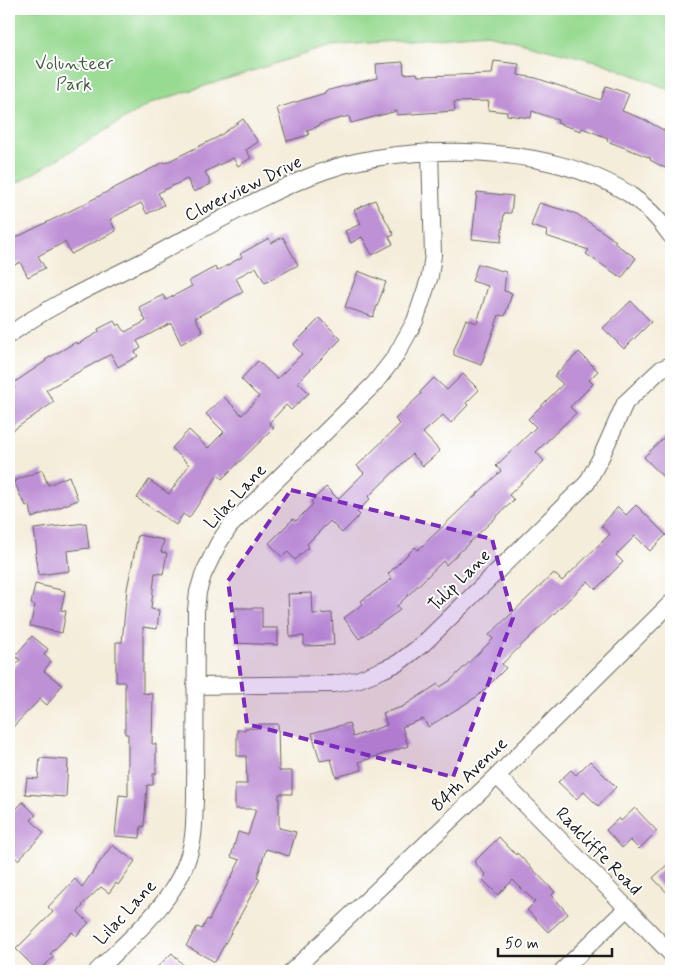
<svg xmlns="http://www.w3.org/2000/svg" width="680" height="980" viewBox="0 0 680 980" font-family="Mynerve,sans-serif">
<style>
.green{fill:#97da91;stroke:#5a7b56}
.building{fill:#be90d5}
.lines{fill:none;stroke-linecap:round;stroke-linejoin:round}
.minor-casing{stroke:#68655e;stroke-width:18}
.minor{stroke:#fff;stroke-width:16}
.marked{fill:#7b2cbf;fill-opacity:0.2;stroke:#7b2cbf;stroke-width:4;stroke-dasharray:10 6;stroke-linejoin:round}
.labels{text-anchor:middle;stroke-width:4;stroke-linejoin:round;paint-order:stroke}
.park-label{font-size:18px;fill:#475e45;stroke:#fff}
.street-label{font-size:18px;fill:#1c1c1c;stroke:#fff}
</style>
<rect width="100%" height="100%" fill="#fff"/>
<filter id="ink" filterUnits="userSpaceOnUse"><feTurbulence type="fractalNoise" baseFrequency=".02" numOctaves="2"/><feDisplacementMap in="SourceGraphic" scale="10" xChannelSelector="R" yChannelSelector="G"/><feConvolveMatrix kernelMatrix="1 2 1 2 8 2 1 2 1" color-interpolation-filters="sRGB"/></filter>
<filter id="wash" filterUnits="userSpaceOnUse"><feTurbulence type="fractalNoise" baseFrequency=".0096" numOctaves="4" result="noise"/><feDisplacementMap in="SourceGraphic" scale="20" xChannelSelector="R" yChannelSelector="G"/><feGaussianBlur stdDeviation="1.12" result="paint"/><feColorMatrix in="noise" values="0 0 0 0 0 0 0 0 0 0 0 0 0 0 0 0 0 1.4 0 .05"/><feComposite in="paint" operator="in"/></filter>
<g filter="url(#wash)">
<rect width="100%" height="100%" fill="#f4edda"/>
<path class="green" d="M9,9H671V90L600,62L487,34L331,46L151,103L9,188Z"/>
<g id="blocks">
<path class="building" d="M494,61L519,64L518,75L536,78L601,100L606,86L629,94L622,111L643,119L671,134V171L650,160L651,158L607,141L608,138L582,128L581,131L557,123L558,120L532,111L531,118L507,115V112L488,110L489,101L454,102L455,111L397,115V111L351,123L349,116L319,124V126L307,130L309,135L287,141L277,108L325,93V91L377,78L376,64L403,62L404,74L417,73L418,76L492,74Z
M243,119L258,142L246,150L251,158L238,166L233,158L205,172L211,184L194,192L187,179L158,193L164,205L147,214L141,203L110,219L116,231L71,254L65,242L38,256L45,268L28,277L20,262L9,268V241L82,205L164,162L165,163L218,137Z
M477,192L513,196L511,213H504L501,242L472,239Z
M375,200L394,235L389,237L393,244L372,255L362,237L351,243L345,231L361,224L354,210Z
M539,203L577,214L616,241L614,243L636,258L622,278L586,254L589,250L546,236L547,231L531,226Z
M283,237L298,265L265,283L256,267L236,278L243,292L195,318L203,332L181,344L171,323L137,341L141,348L135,352L138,356L118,367L111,354L46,390L54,402L9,433V392L15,388L12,384L46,361L45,360L76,342L78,344L99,332L98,329L114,321L117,326L120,324L125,332L146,321L139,307L163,295L166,300L192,286L189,281L215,267L217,271L242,257L240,254L269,238L271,243Z
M478,264L506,272L504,291L512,293L505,316L499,315L481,365L454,355V350L466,319L477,323L488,286L472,281Z
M358,271L386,282L373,317L345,307Z
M631,301L651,322L624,349L603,328Z
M320,318L341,339L298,382L309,393L291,410L286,405L269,423L274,428L222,479L218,475L189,518L183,514L176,525L137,498L149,480L169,494L189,465L172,448L189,430L208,448L224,432L206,414L224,397L242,415L259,397L241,379L258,361L277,379L302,354L293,345Z
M579,352L598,371L589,380L593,384L570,407L576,413L536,452L544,461L509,495L514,500L446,565L443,561L397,606L400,610L359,639L344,618L363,604L361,601L392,579L388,574L415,547L418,550L501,471L496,466L536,427L528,419L563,384L554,376Z
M463,374L479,390L466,403L468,405L451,423L443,415L423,433L440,451L423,466L412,454L368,497L370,499L357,512L360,515L342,533L330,521L307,544L309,547L295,560L288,552L282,557L269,543L293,519L296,521L313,504L311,502L326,487L338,499L364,473L357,466L400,424L395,419L421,394L420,392L434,378L447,390Z
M671,431V472L665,479L644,457Z
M42,470L48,485L69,476L78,500L32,518L30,505L26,506L24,501L23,502L14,481Z
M636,505L666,535L650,551L635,536L616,555L623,562L596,589L588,581L502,664L506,668L478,696L428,727L423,719L402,727L408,746L359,762L362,770L336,777L331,759L320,761L312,733L349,723L353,737L387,725L383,713L402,707L438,684L440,687L451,680L493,639L489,635L554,573L562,581L610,534L601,526L618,507L626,515Z
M86,523L89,548L67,551L69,571L38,575L35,553H37L34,529Z
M138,535L164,540L161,552L167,553L163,574L155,573L151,609L159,610L157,629L143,627V693L153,694L152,744H156V774H153V785H147L144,827L141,826L140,838L115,836L119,795L128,796V734H125V682H116V642H122L127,589Z
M35,584L65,591L61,610L66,611L62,633L30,626L35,605L31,604Z
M312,593L313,614L332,613L334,645L304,646V636L290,637L288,594Z
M235,608H262V628H278V645L235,643Z
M32,636L48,649L44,655L51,661L44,671L62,685L47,705L40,699L9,731V674L20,660L15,656Z
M259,724H278L279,771H292V794H279V828L296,832L289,856L266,849L257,878L260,879L215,962L186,946L197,927L202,929L207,919L209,920L240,860L231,857L238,832L248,835L256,809H235V784H247L246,756H237V730H245V728H259Z
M40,758L68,760L66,797L25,794L27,778L38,779Z
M590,761L616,787L598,806L584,792L576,799L558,782L571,770L576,775Z
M23,802L36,815L31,820L44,833L18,860L9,851V816Z
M635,808L657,831L639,849L630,840L622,848L606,830L619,818L621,821Z
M499,837L516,855L517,853L555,892L552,895L568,914L548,932L527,910L535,902L513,880L498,895L482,879L486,875L474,862Z
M112,845L135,861L118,885L116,883L109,893L101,887L82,905L83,906L78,912L89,923L76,936L72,932L50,954L54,957L38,971L16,949L53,912L48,907L75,879L82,887Z
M671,861V897L653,878Z
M172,953L189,971H153Z"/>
</g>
</g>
<g filter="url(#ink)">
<use href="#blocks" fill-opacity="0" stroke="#68655e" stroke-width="1"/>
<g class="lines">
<defs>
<path id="minor" d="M9,335C51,304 104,281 151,257C208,227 264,193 324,171C410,141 551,144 629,194C645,205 660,220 671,236
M195,686L334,684L357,680L382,670L398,663L423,644L587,483L601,457L625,403L661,369L671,365
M497,776L599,879L671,954
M97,971C133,935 179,899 191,847C195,832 194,816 195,800L196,610L198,592L203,575L218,544L230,526L374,384L395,357L415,321L430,276L433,255L430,152
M292,971L497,776L671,603
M562,971L627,908"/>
</defs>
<use href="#minor" class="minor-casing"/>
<use href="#minor" class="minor"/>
</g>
</g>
<path class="marked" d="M291,490L492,539L513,618L453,777L247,724L228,581Z"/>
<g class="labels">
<g class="park-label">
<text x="74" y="69">Volunteer<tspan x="74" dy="21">Park</tspan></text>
</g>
<g class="street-label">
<text transform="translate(243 188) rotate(-26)" y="6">Cloverview Drive</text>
<text transform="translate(235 496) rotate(-47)" y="6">Lilac Lane</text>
<text transform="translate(459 580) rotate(-45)" y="6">Tulip Lane</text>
<text transform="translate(469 774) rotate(-44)" y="6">84th Avenue</text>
<text transform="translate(599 851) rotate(46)" y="6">Radcliffe Road</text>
<text transform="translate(125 912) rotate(-47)" y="6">Lilac Lane</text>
</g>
</g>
<rect width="680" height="980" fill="none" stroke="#fff" stroke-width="30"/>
<path d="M498 948v8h114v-8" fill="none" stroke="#1c1c1c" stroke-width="2.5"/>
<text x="505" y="948" font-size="15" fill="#1c1c1c" stroke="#ffffff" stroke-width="4" paint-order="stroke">50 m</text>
</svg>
